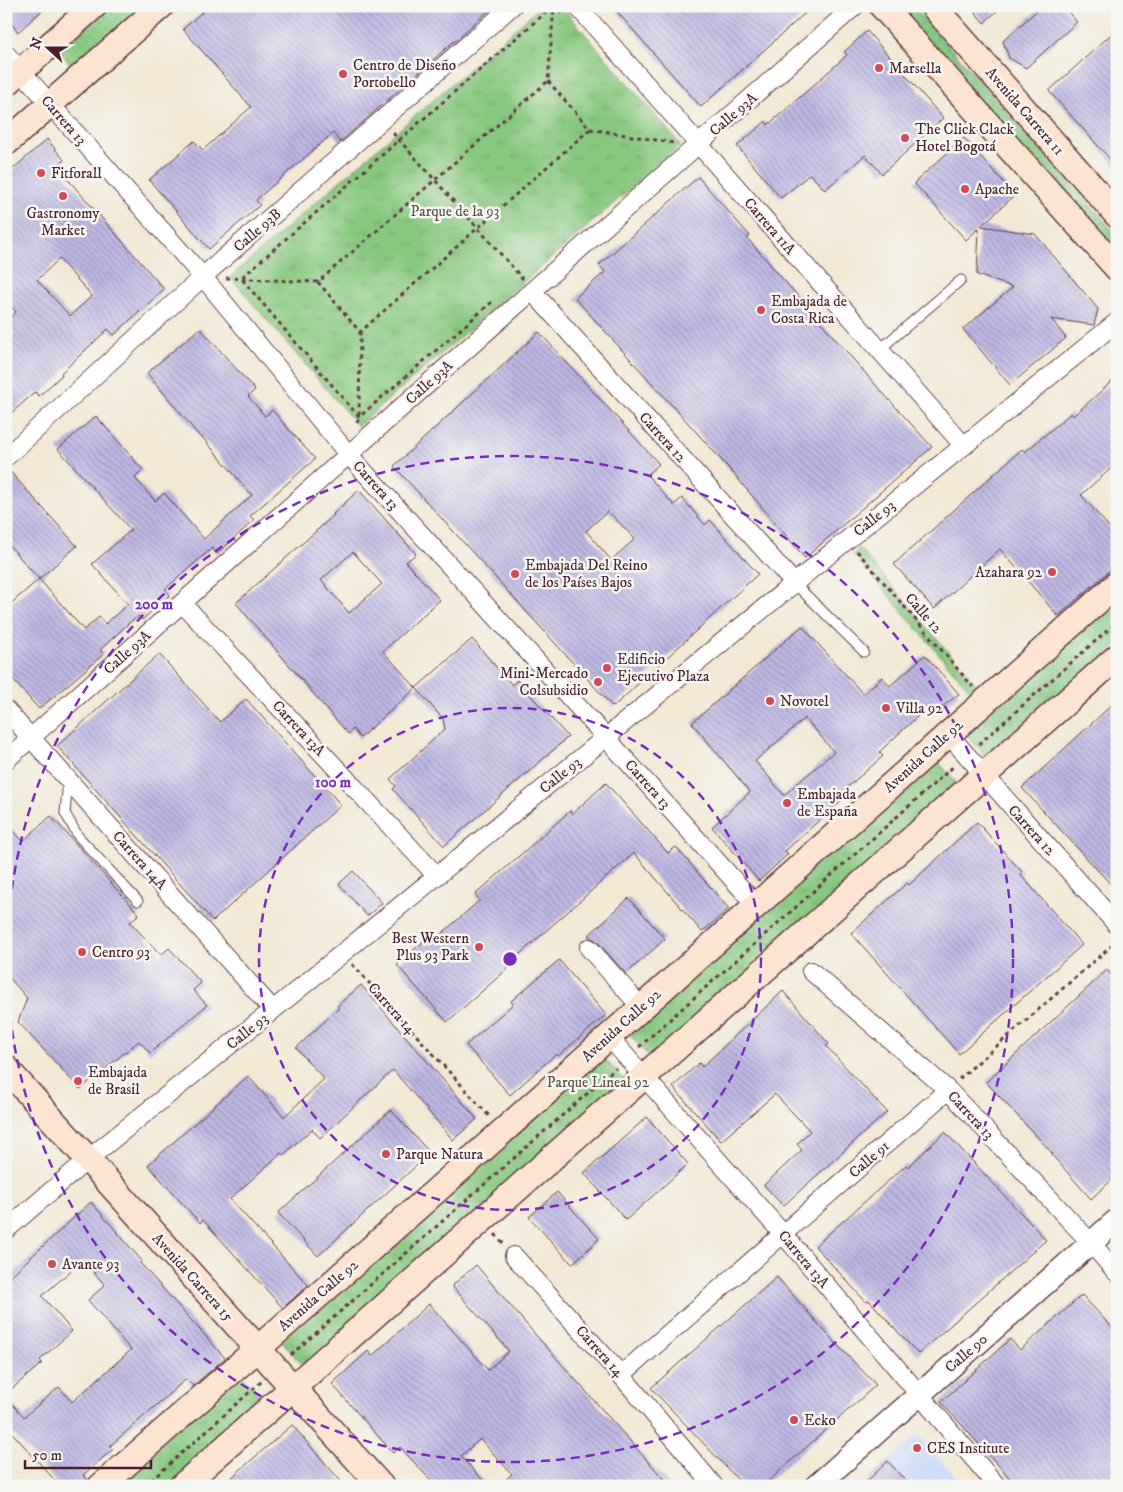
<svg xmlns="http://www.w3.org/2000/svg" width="1123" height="1492" viewBox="0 0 1123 1492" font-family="'IM FELL DW Pica',serif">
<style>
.built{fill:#ccdbf9}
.grass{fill:url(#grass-dots);stroke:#687355}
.park{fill:url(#park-tufts);stroke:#687355}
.building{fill:url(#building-back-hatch);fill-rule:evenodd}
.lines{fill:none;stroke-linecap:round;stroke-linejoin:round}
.service-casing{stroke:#633d44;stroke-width:11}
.minor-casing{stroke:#633d44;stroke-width:20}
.tertiary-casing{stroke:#633d44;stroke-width:25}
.secondary-casing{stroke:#633d44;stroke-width:28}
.path{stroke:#633d44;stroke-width:3;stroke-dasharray:4 4;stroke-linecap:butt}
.service{stroke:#fff;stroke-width:9}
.minor{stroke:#fff;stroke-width:18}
.tertiary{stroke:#fff;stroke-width:22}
.secondary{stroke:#fde4d1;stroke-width:25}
.ring{fill:none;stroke:#7b2cbf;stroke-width:2.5;stroke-dasharray:9 6}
.poi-dot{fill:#d1495b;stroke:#f6f6f2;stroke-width:2}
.labels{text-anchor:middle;stroke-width:5;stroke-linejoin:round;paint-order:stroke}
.poi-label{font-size:15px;fill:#4a1f2b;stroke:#f6f6f2;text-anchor:start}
.street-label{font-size:15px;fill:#4a1f2b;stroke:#f6f6f2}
.park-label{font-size:15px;fill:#5c5144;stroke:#f6f6f2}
.centre{fill:#7b2cbf;stroke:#f6f6f2;stroke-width:2.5}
.ring-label{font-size:15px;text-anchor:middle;font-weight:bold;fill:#7b2cbf;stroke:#f6f6f2;stroke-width:5;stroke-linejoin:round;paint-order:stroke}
</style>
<defs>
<pattern id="grass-dots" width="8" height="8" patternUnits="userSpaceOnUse" patternTransform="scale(1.25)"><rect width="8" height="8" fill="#87c77f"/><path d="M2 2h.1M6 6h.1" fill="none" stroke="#76aa6e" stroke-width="1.8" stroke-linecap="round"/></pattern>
<pattern id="park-tufts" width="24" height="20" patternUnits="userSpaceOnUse" patternTransform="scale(1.25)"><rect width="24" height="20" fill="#87c77f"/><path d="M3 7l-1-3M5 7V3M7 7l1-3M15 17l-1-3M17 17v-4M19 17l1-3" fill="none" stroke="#76aa6e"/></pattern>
<pattern id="building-back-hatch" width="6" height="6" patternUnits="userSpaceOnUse" patternTransform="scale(1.25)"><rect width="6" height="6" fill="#beb8e3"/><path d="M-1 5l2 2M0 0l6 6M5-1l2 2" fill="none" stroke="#9c95b8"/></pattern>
</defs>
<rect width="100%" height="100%" fill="#f6f6f2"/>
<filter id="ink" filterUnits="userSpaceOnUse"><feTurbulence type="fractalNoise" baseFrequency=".02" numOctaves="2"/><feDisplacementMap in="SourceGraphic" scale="10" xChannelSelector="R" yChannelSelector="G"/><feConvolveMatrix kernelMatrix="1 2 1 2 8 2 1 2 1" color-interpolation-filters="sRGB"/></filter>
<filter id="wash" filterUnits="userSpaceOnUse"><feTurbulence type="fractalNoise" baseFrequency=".0096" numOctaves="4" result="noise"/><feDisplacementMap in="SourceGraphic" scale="20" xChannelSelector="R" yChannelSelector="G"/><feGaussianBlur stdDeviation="1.12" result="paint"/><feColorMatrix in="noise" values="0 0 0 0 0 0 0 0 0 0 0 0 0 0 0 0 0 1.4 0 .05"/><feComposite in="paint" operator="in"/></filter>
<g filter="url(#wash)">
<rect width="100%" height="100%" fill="#f2e8d4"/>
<path class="built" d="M918,1435L965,1486H910L888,1461Z"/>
<path class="grass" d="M110,6H150L76,71L59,51Z
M905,6H913L1117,235V260L897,14Z"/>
<path class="park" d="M541,6H561L681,145L358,426L230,277Z
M859,548L986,696L980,702L853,554Z
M1117,596V646L989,760L964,732Z
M935,758L960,787L652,1060L627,1032Z
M601,1054L626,1083L305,1368L280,1339Z
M239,1372L264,1401L168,1486H111Z"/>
<g id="blocks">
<path class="building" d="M6,6H47L18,32L6,18Z
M209,6H494L340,142L333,133L256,200L260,205L209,249L149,180L194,141L203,150L251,107L183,29Z
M612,6H813L701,107Z
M970,6H1002L984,23Z
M1042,6H1063L1077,22L1026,68L1009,58L1003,41Z
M1117,29V167L1049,91Z
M867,31L943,118L882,174L865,155L825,190L810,174L781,198L737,146L766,121L768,125L807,91L847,55L844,52Z
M964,138L1015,195L981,226L1035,234L1098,309L1094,325L1051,319L1066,338L1010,385L963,329L1013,287L977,275L979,228L966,240L914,183Z
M47,139L64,160L57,167L164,289L114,335L108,329L61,373L62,375L39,396L35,392L6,418V322L16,312L6,301V175ZM59,259L92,296L70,316L37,280Z
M698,177L750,236L747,238L873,382L932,447L805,558L726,465L575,298L605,272L599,265Z
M200,328L255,390L248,396L265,416L272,410L315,459L250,516L254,520L217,554L212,548L165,589L170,595L142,620L139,616L129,623L100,650L104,654L39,709L6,672V608L39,579L84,630L99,617L105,624L128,604L92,564L131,530L58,449L96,416L143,470L135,478L155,501L164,493L204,539L252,495L202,437L201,438L147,373Z
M539,332L659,464L647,475L674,505L682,498L705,525L710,520L758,574L613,707L394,466ZM608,511L635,539L611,560L586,531Z
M1117,377V463L1081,495L1117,536V564L1058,616L1000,549L934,609L894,564L1022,449L1025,452L1071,413L1073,416Z
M6,467L77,546L39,579L6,542Z
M359,490L416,554L406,562L440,600L383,651L416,688L360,738L353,729L348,734L236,603L334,515L333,514ZM353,552L382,584L349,613L321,580Z
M802,626L863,694L882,677L890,686L925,655L959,694L938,710L930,705L879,752L883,756L842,792L846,796L785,851L788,854L759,881L712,827L750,792L692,723ZM805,718L834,752L784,795L755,761Z
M472,639L512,685L517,680L568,737L444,846L393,789L396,786L390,779L445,729L443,719L416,688Z
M159,654L220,722L246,699L341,805L213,921L57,746Z
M1117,700V891L1022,788Z
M606,783L668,853L676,847L729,909L702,932L634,853L512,961L514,963L447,1022L397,965L425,940L429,945L480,900L475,895L570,811L572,814Z
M51,816L139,914L130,922L161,955L169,948L201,983L193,990L207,1005L150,1053L139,1041L80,1089L18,1022L27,998L6,974V823L23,841Z
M977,822L1022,872L1020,874L1082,945L959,1054L851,933L907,883L909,885Z
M353,871L382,903L367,916L339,884Z
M629,898L665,939L626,974L597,941L588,936Z
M559,960L606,1015L558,1056L556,1054L510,1095L466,1045L513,1004L511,1001Z
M1107,970L1117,980V1175L1091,1199L1052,1155L1053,1154L986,1082Z
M361,985L477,1119L453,1140L393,1070L320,1138L312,1129L283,1155L281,1153L230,1199L308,1285L283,1308L203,1220L200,1223L148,1165L248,1076L284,1117L324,1079L296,1048L339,1008L337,1006Z
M783,991L829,1044L826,1046L887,1112L783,1206L764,1185L802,1150L797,1144L810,1131L775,1094L721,1141L673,1087L699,1063L702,1067Z
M391,1110L430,1153L318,1256L278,1213Z
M647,1117L688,1164L626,1220L584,1173Z
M945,1132L1046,1240L918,1354L869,1300L866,1302L815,1246L906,1165L908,1167Z
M557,1192L599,1239L572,1264L529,1217Z
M91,1202L142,1261L140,1263L225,1358L193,1386L186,1379L110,1446L113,1449L83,1475L88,1481L87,1486H60L6,1426V1397L24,1417L59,1387L72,1402L131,1350L88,1300L105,1285L83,1260L42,1296L72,1331L40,1360L42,1363L6,1394V1280Z
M476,1265L526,1324L670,1486H499L512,1474L480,1439L461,1456L488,1486H436L400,1447L393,1453L332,1384L368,1351L372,1356L429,1304L488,1370L509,1351L452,1286Z
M777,1277L828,1335L876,1385L763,1486H744L651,1388Z
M1082,1295L1117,1333V1486H1017L941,1402L1010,1339L1020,1350Z
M292,1425L345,1486H223L240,1470Z
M888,1461L910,1486H862Z"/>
</g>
</g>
<g filter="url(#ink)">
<use href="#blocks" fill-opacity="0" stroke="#633d44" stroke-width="1"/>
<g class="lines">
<defs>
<path id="service" d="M879,350L961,280
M794,583L864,652
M68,780L65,813L78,836L138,901"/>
<path id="minor" d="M577,6L964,446
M6,54L203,277L348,454L601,732L756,905
M532,291L794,583
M6,457L208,272L512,6
M182,603L436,875
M6,710L273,1010
M948,734L1117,925
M6,760L532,291L855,6
M589,948L641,1007
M811,971L948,1090L1091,1243L1117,1273
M608,1036L783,1234L997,1486
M6,1230L87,1160L273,1010L847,540L1117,322
M514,1256L621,1375L714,1486
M621,1375L948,1090"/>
<path id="tertiary" d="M816,1486L1117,1220"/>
<path id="secondary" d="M882,6L1117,268
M933,6L1117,215
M6,84L94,6
M6,143L161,6
M6,1068L381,1486
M101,1486L329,1286L1117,584
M182,1486L1117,657"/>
</defs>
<use href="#service" class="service-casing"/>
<use href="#minor" class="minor-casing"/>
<use href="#tertiary" class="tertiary-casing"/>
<use href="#secondary" class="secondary-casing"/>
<path class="path" d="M555,6L562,14
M548,81L590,129L360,332L318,282L548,81L554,6
M590,129L674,143
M393,133L523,279
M226,278L318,282
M492,302L359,417L241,278L553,6
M357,423L359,417L360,332
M857,551L973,687
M979,744L1117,622
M352,964L490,1117
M639,1047L955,765
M959,1079L1116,942
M495,1234L504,1244
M291,1355L616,1068
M145,1486L262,1381"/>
<use href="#service" class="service"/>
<use href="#minor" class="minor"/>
<use href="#tertiary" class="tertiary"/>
<use href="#secondary" class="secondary"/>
</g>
</g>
<g class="ring">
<circle cx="510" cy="959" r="251"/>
<circle cx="510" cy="959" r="503"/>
</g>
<g class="poi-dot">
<circle cx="879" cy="68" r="5"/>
<circle cx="343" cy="74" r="5"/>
<circle cx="905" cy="138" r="5"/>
<circle cx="41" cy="173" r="5"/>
<circle cx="965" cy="189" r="5"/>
<circle cx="63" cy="196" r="5"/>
<circle cx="761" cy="310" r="5"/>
<circle cx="1052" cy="572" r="5"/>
<circle cx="515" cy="574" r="5"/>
<circle cx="607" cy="668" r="5"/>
<circle cx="598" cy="682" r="5"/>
<circle cx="770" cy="701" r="5"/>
<circle cx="886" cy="708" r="5"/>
<circle cx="787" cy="803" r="5"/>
<circle cx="479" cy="947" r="5"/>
<circle cx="82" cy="952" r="5"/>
<circle cx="78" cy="1081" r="5"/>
<circle cx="386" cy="1154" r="5"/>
<circle cx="52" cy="1264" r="5"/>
<circle cx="794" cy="1420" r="5"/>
<circle cx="917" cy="1448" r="5"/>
</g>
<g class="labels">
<g class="poi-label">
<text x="353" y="70">Centro de Diseño<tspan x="353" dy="17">Portobello</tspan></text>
<text x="889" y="73">Marsella</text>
<text x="915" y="134">The Click Clack<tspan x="915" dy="17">Hotel Bogotá</tspan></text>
<text x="51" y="178">Fitforall</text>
<text x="975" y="194">Apache</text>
<text x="63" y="218" text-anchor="middle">Gastronomy<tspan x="63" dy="17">Market</tspan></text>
<text x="771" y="306">Embajada de<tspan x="771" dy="17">Costa Rica</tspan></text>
<text x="525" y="570">Embajada Del Reino<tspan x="525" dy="17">de los Países Bajos</tspan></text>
<text x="1042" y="577" text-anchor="end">Azahara 92</text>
<text x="617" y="664">Edificio<tspan x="617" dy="17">Ejecutivo Plaza</tspan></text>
<text x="588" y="678" text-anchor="end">Mini-Mercado<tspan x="588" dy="17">Colsubsidio</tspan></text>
<text x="780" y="706">Novotel</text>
<text x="896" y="713">Villa 92</text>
<text x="797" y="799">Embajada<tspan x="797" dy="17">de España</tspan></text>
<text x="469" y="943" text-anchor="end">Best Western<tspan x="469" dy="17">Plus 93 Park</tspan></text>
<text x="92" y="957">Centro 93</text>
<text x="88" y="1077">Embajada<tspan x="88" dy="17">de Brasil</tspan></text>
<text x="396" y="1159">Parque Natura</text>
<text x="62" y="1269">Avante 93</text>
<text x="804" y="1425">Ecko</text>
<text x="927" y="1453">CES Institute</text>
</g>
<g class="street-label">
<text transform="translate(1025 111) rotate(49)" y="5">Avenida Carrera 11</text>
<text transform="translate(733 114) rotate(-41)" y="5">Calle 93A</text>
<text transform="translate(64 120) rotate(49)" y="5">Carrera 13</text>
<text transform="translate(770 226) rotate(49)" y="5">Carrera 11A</text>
<text transform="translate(257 230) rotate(-41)" y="5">Calle 93B</text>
<text transform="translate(429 382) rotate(-42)" y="5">Calle 93A</text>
<text transform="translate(663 437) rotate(48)" y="5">Carrera 12</text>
<text transform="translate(376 485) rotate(48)" y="5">Carrera 13</text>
<text transform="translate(874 518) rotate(-39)" y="5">Calle 93</text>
<text transform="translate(924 613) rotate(49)" y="5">Calle 12</text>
<text transform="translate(127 652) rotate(-42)" y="5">Calle 93A</text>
<text transform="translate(299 728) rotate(47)" y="5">Carrera 13A</text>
<text transform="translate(923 756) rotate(-42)" y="5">Avenida Calle 92</text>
<text transform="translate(560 775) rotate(-39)" y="5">Calle 93</text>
<text transform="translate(648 784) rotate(48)" y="5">Carrera 13</text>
<text transform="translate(1032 830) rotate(48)" y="5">Carrera 12</text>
<text transform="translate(140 860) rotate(48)" y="5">Carrera 14A</text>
<text transform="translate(392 1008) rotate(48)" y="5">Carrera 14</text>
<text transform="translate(621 1025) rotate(-42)" y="5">Avenida Calle 92</text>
<text transform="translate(247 1031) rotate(-39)" y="5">Calle 93</text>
<text transform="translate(971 1115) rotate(47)" y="5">Carrera 13</text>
<text transform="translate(869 1159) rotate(-41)" y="5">Calle 91</text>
<text transform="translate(804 1259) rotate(50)" y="5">Carrera 13A</text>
<text transform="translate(193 1277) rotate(48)" y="5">Avenida Carrera 15</text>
<text transform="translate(318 1295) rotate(-41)" y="5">Avenida Calle 92</text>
<text transform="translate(600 1351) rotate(48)" y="5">Carrera 14</text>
<text transform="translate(966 1353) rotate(-41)" y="5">Calle 90</text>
</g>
<g class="park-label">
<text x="455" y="216">Parque de la 93</text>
<text x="598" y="1087">Parque Lineal 92</text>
</g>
</g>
<circle cx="510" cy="959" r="8" class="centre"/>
<g class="ring-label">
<text x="154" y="609">200 m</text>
<text x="333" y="787">100 m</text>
</g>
<rect width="1123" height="1492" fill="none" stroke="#f6f6f2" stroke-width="25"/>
<g transform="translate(48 48) rotate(291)" stroke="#f6f6f2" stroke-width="4" paint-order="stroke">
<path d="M0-4L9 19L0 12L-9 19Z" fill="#4a1f2b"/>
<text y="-8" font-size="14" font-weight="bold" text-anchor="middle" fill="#4a1f2b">N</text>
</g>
<path d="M25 1460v8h126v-8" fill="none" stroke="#4a1f2b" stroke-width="2.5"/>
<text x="32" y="1460" font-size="15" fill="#4a1f2b" stroke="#f6f6f2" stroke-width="4" paint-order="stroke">50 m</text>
</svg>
